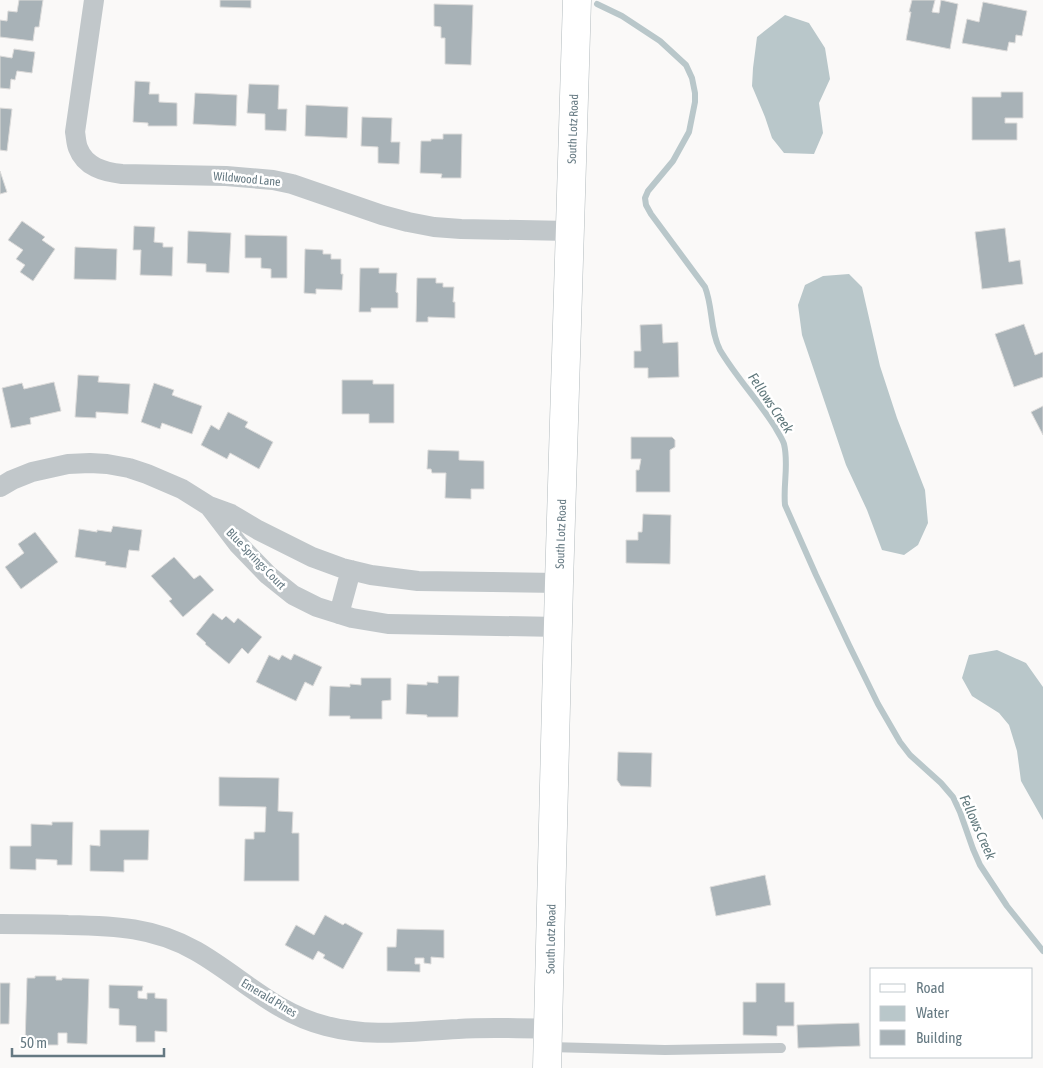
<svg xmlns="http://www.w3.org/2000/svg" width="1043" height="1068" viewBox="0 0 1043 1068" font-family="'Asap Condensed',sans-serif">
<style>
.water{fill:#b9c7ca}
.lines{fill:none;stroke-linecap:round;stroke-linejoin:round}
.stream{stroke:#b9c7ca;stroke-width:6}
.building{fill:#a8b2b7;stroke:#dcdbda}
.secondary-casing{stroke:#b3bbbe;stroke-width:29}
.lane{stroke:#c1c7ca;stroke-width:10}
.street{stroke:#c1c7ca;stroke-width:20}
.secondary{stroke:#fff;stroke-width:28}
.labels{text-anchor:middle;stroke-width:5;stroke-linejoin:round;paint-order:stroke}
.street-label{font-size:12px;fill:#657982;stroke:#fff}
.water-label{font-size:14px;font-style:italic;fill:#60787c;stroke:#fff}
</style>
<rect width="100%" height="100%" fill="#faf9f8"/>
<path class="water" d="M785,15L809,23L825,48L830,79L819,103L823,133L814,154L784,153L772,138L765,117L752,86L753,68L757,37Z
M849,274L862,287L880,366L897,418L925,490L928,523L918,545L904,555L882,550L867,510L846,465L802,335L798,305L805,285L823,276Z
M997,650L1026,663L1043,687V820L1021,781L1017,751L1009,725L999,713L972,696L962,678L969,655Z"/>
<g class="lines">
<path class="stream" d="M597,4L622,16L660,41L686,65L692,78L695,93V102L689,132L673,161L648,191L645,198L646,205L651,214L705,287C713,307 710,331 720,350C736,377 758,400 775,427C778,433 782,438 784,444C789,464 783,484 785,505L816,575L849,645L878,704L900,742L910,755L941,783L953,797L960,812L973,849L980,865L1007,906L1043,951"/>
</g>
<path class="building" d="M19,0H43L39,27H35L33,41L0,37V20L7,21L8,11L17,12Z
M220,0H251V8L220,7Z
M912,0H935L932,12L939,13L941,0L958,4L950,49L906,40L911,12H909Z
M983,2L1027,11L1022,36L1016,35L1015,43L1009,42L1007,51L962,43L967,19L979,22Z
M434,4L473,5L471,65L445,64V38H441V27L434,26Z
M14,49L35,52L32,73L17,71L15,80L11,79L10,89L0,88V56L12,58Z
M135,81L150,82L149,94H159V102L177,103V126H148V123L133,122Z
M249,84L279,85L278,109H287L286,131L265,130V114L247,113Z
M1001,92H1023V118H1005V123H1017V140H972V97H1001Z
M195,93L237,95L236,126L193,124Z
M306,105L348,107L347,138L305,136Z
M0,108L12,109L7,151L0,150Z
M362,117L392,118L391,142H400L399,164L378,163V147L361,146Z
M443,134H462L461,178H441L442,174L420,173L421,141H431V139H443Z
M0,171L7,192L0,194Z
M22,221L45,237L42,240L55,249L33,281L20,272L25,265L16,259L23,250L8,240Z
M134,226L155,227L154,242L163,243V247H173L172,276L140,275L141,250H133Z
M1005,228L1009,262L1020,260L1023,284L982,289L975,232Z
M188,231L231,233L229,273L206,272V264L187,263Z
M245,235L287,236V278H271V269L261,268V258H245Z
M75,247L117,249L116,280L74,279Z
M305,249L323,250V254H331V259H341V274H343L342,290L316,289V294L304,293Z
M360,268H379V273H397L396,292L398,293V308H371V312H359Z
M417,278H436V283H443V287H454L453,302H455V318L428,317V322H416Z
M662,324L663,343L678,342L679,377L648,378V368H634V351H641L640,325Z
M1024,324L1035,355L1043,352V377L1014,387L995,334Z
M78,375L99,376L98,382L130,384L128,414L96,412V418L75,417Z
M342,380H373V384H394V423H369V414H342Z
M54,382L61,411L30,418L31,424L11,428L2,388L22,383L24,389Z
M154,383L174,390L172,395L202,406L192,434L162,423L160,429L141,422Z
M1043,406V435L1031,412Z
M228,412L248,422L245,427L273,442L259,469L230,453L227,459L201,445L211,425L219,430Z
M631,437H672L675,440V447L670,450V492H636V470H639L641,459H631Z
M428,450L459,451V460L484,461V489H471V499L445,498L446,473H432L431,469H427Z
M643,514L671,515L670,564L626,563V540H638V532H642Z
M113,526L142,530L139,551L129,550L126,568L105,565L106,562L75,557L79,529L97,532V530L111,532Z
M35,532L58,562L21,589L5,567L24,553L18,544Z
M174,557L194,579L200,575L214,590L183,617L169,601L172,599L151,576Z
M213,613L222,620L226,616L234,623L238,618L262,637L248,654L242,648L229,664L205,644L206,643L196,634Z
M294,654L322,667L313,686L305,682L296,701L256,682L269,655L279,660L282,655L291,660Z
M438,676H459L458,717H427V715L406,714L407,684L427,685V682L438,683Z
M361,678H391V700L382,701V719H350V716H329L330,686L350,687V684L361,685Z
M618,752L652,753L651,787L621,786L617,780Z
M219,777L279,778L278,811L293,812L292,833H299V881H244L245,839H254V832H265L266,807L219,806Z
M52,822H73L72,865H57V860L36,859V870L10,869V846H31V824L52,825Z
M100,830H149L148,860H124V872L90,871V845L100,846Z
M765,875L771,905L716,916L710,887Z
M325,915L343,925L345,923L363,933L343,969L323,958L325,955L318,951L313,960L285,945L296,925L314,935Z
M397,929L444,930V958L431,957V964L424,963V958H415V964H420V972L387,971V947H396Z
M35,976H56V980H62V978L89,979L87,1044L67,1043V1033H58V1045H25L27,978H35Z
M0,983H10L9,1024H0Z
M756,983H785V1002H794V1026H777V1036L743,1035V1002H756Z
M109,985L143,986L142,991H138V998L147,999V993H155V998L167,999V1032L155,1031V1042H136V1026L119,1025V1009L109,1008Z
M859,1023L860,1046L798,1048L797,1025Z"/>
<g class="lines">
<defs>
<path id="secondary" d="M547,1068L559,583L577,0"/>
</defs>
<use href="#secondary" class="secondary-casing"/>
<path class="lane" d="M549,1047L665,1050L781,1048"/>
<path class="street" d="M94,0L75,132C76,137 76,143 78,148C85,167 104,172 122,174L226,176L273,180L292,184L382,215L408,222L434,227L461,229L570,231
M0,487L12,480L32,472L68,464L90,463L107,464L129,468L147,474L182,489L209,506L238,544L268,575L293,595L317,607L352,618L388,624L559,627
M209,506L231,514L258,530L312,557L342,568L371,575L418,581L559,583
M339,614L351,570
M0,924C23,924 45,924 68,925C115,926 154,927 196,951C240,976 274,1013 326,1026C372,1038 412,1031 458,1029C488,1027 518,1028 548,1029"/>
<use href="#secondary" class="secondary"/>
</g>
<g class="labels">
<g class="street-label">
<text transform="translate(573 129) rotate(-88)" y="4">South Lotz Road</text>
<text transform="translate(247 179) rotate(5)" y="4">Wildwood Lane</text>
<text transform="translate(561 534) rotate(-88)" y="4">South Lotz Road</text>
<text transform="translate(256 559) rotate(46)" y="4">Blue Springs Court</text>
<text transform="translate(551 939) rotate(-89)" y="4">South Lotz Road</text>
<text transform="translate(269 998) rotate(31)" y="4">Emerald Pines</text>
</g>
<g class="water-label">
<text transform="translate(771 403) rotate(56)" y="5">Fellows Creek</text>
<text transform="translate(978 827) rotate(66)" y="5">Fellows Creek</text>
</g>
</g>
<rect x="870" y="968" width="162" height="90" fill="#ffffff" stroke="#c1c9cd"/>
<rect x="880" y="984" width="25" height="8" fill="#ffffff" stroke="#c1c9cd"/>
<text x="916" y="993" font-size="15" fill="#657982">Road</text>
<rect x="880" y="1006" width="25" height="15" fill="#b9c7ca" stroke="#c1c9cd"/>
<text x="916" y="1018" font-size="15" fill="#657982">Water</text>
<rect x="880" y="1030" width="25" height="15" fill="#a8b2b7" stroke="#c1c9cd"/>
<text x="916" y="1043" font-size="15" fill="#657982">Building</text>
<path d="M12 1048v8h152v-8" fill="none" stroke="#657982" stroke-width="2.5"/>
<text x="20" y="1048" font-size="15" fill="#657982" stroke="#ffffff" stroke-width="4" paint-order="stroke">50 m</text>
</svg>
